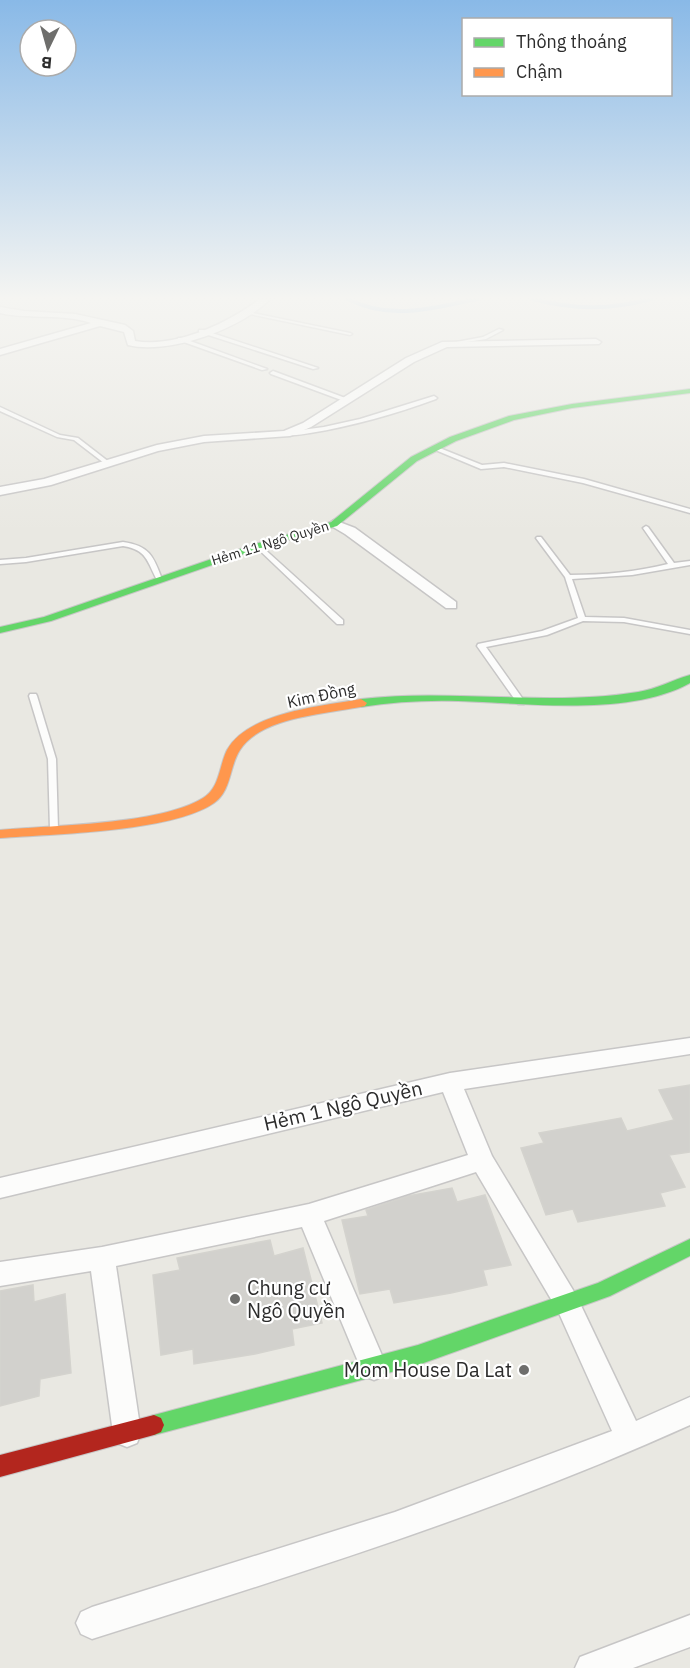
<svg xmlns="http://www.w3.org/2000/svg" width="690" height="1668" viewBox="0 0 690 1668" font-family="'IBM Plex Sans',sans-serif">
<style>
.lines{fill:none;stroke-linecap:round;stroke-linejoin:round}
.stream{stroke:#9bc0e5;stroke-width:4}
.building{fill:#d2d1cd;stroke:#d4d3ce;stroke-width:1.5}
.lane-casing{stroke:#c7c6c6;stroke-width:3}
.street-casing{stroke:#c7c6c6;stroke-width:3}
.fast-casing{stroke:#c7c6c6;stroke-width:2}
.slow-casing{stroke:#c7c6c6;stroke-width:2}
.jam-casing{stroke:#c7c6c6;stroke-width:2}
.lane{fill:#fcfcfb;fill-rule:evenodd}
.street{fill:#fcfcfb;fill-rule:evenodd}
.fast{fill:#63d668;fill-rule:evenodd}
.slow{fill:#ff974d;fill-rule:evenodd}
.jam{fill:#b3261e;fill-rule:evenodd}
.poi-dot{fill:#6e6e6c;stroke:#fff;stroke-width:2}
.labels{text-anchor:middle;stroke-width:4.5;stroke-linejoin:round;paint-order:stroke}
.far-street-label{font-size:14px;fill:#2c2c2c;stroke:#fff}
.street-label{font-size:16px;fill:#2c2c2c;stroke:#fff}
.near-street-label{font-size:20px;fill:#2c2c2c;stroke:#fff}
.near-poi-label{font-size:20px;fill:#2c2c2c;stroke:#fff;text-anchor:start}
</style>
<rect width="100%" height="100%" fill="#e9e8e2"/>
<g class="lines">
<path class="stream" d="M348,299C390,321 433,308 477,299
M533,299C575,310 609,310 651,299"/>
</g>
<path class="building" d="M690,1085V1152L669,1155L685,1187L660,1193L665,1206L578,1222L573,1209L546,1215L521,1148L544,1143L539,1133L621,1118L627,1131L674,1120L659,1090Z
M452,1188L457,1202L485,1195L511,1265L483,1270L487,1285L451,1293L394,1303L390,1289L360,1294L342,1220L368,1216L366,1210L408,1196Z
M270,1240L274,1256L303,1248L322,1323L292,1329L294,1345L255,1354L194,1364L193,1349L161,1355L153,1275L180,1270L177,1258Z
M33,1285L34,1302L65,1294L71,1373L40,1379L39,1396L0,1406V1291Z"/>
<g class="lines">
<defs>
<path id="lane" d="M243,311L350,333L352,334L350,335L245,313Z
M499,329L503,330L486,339L453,344L451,343L483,337Z
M199,330H203L318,368L313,369L199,332Z
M178,338H182L267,369L262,370L178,340Z
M273,371L348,399L349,400L344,401L271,374L270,373Z
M434,396L437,398L436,399C395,414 353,426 310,433C302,434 291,437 283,434L286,432L324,427L360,419Z
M0,407L60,435L78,438L109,462L104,463L74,440L57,437L0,411Z
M433,447H437L482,465L504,463L584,479L690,509V513L583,483L504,467L481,469L433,449Z
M646,526L648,527L674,563L690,561V565L632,575L572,579L585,617L624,618L690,630V634L624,622L583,621L547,635L486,647L525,702L524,704H518L477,646L478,644L542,631L578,618L565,577L536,538L537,537H541L570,575C603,575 636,572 668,564L643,528Z
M123,542C149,546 153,555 162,579L161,580H157C147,561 147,550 123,546L26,562L0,564V560L26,558Z
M258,544L260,545L343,620V624H337L256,547V545Z
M30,694H36L37,696L56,759L58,829L54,832L50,829L48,759L29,696Z"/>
<path id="street" d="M260,299H270C241,329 168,355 128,345L124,332L100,326L0,355V349L91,323C62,313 30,320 0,313V307L24,311L75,314L125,325L133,331L135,341C176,348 228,323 260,299Z
M596,339L601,342L599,344L447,347L414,362L311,427L290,436L204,442L158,451L51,485L0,495V487L44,479L157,445L204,436L284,431L303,423L406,358L442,342Z
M334,520L355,528L456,602V608H446L345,534L328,524Z
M690,1038V1054L464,1089L492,1156L576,1295L636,1421L690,1397V1425C498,1512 294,1575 92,1639L81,1634L76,1623L81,1612L92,1607L395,1512L612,1431L558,1311L476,1172L324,1221L387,1367L384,1376L374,1380L364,1376L302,1227L116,1266L141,1433L137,1443L127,1447L117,1443L113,1433L91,1271L0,1286V1262L102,1247L309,1204L468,1155L443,1092L0,1198V1178L450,1073Z
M690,1615V1647L633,1668H575L580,1657Z"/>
<path id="fast" d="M690,389V393L572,408L514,420L456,441L417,461L337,526L261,548L51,621L0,633V627L44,617L255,544L331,522L411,457L450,437L509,416L572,404Z
M690,675V683C629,717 526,703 458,701C425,700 393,702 361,707L355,703L361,699C453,688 546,707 638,692C658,689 672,680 690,675Z
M690,1239V1256L610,1296L418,1365L154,1435L147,1432L144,1425L147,1418L154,1415L418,1345L598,1283Z"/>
<path id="slow" d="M361,699L367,703L365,706C329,714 261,716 240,750C229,767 232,790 214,803C172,832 53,834 0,838V830C53,825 159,825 203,798C220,788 219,766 227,750C248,712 323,706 361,699Z"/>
<path id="jam" d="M154,1415L161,1418L164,1425L161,1432L154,1435L0,1477V1455Z"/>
</defs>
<use href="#lane" class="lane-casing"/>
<use href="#street" class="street-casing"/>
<use href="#fast" class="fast-casing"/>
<use href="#slow" class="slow-casing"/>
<use href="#jam" class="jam-casing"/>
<use href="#lane" class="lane"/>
<use href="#street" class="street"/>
<use href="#fast" class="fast"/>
<use href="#slow" class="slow"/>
<use href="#jam" class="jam"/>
</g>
<linearGradient id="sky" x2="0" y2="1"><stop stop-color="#89b9e7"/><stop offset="0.56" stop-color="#f5f5f2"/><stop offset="1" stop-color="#f5f5f2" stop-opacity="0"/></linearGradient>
<rect width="690" height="532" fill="url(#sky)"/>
<g class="poi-dot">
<circle cx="235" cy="1299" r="6"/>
<circle cx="524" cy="1370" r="6"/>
</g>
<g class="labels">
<g class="far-street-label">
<text transform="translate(270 543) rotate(-17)" y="5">Hẻm 11 Ngô Quyền</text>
</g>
<g class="street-label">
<text transform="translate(321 695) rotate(-12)" y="6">Kim Đồng</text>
</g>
<g class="near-street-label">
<text transform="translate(343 1106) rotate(-13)" y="7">Hẻm 1 Ngô Quyền</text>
</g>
<g class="near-poi-label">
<text x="247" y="1295">Chung cư<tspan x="247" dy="23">Ngô Quyền</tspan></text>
<text x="512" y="1377" text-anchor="end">Mom House Da Lat</text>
</g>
</g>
<rect x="462" y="18" width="210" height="78" fill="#ffffff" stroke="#ababab" stroke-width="1.5"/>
<rect x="474" y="38" width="30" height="9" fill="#63d668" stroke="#ababab" stroke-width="1.5"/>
<text x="516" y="48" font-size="18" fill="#2c2c2c">Thông thoáng</text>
<rect x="474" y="68" width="30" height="9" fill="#ff974d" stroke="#ababab" stroke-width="1.5"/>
<text x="516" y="78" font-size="18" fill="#2c2c2c">Chậm</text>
<g transform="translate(48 48) rotate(185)"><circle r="28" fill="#ffffff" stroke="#ababab" stroke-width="1.5"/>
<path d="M0-4.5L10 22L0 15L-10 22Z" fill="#6e6e6c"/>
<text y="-9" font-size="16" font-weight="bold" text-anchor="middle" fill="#2c2c2c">B</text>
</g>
</svg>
